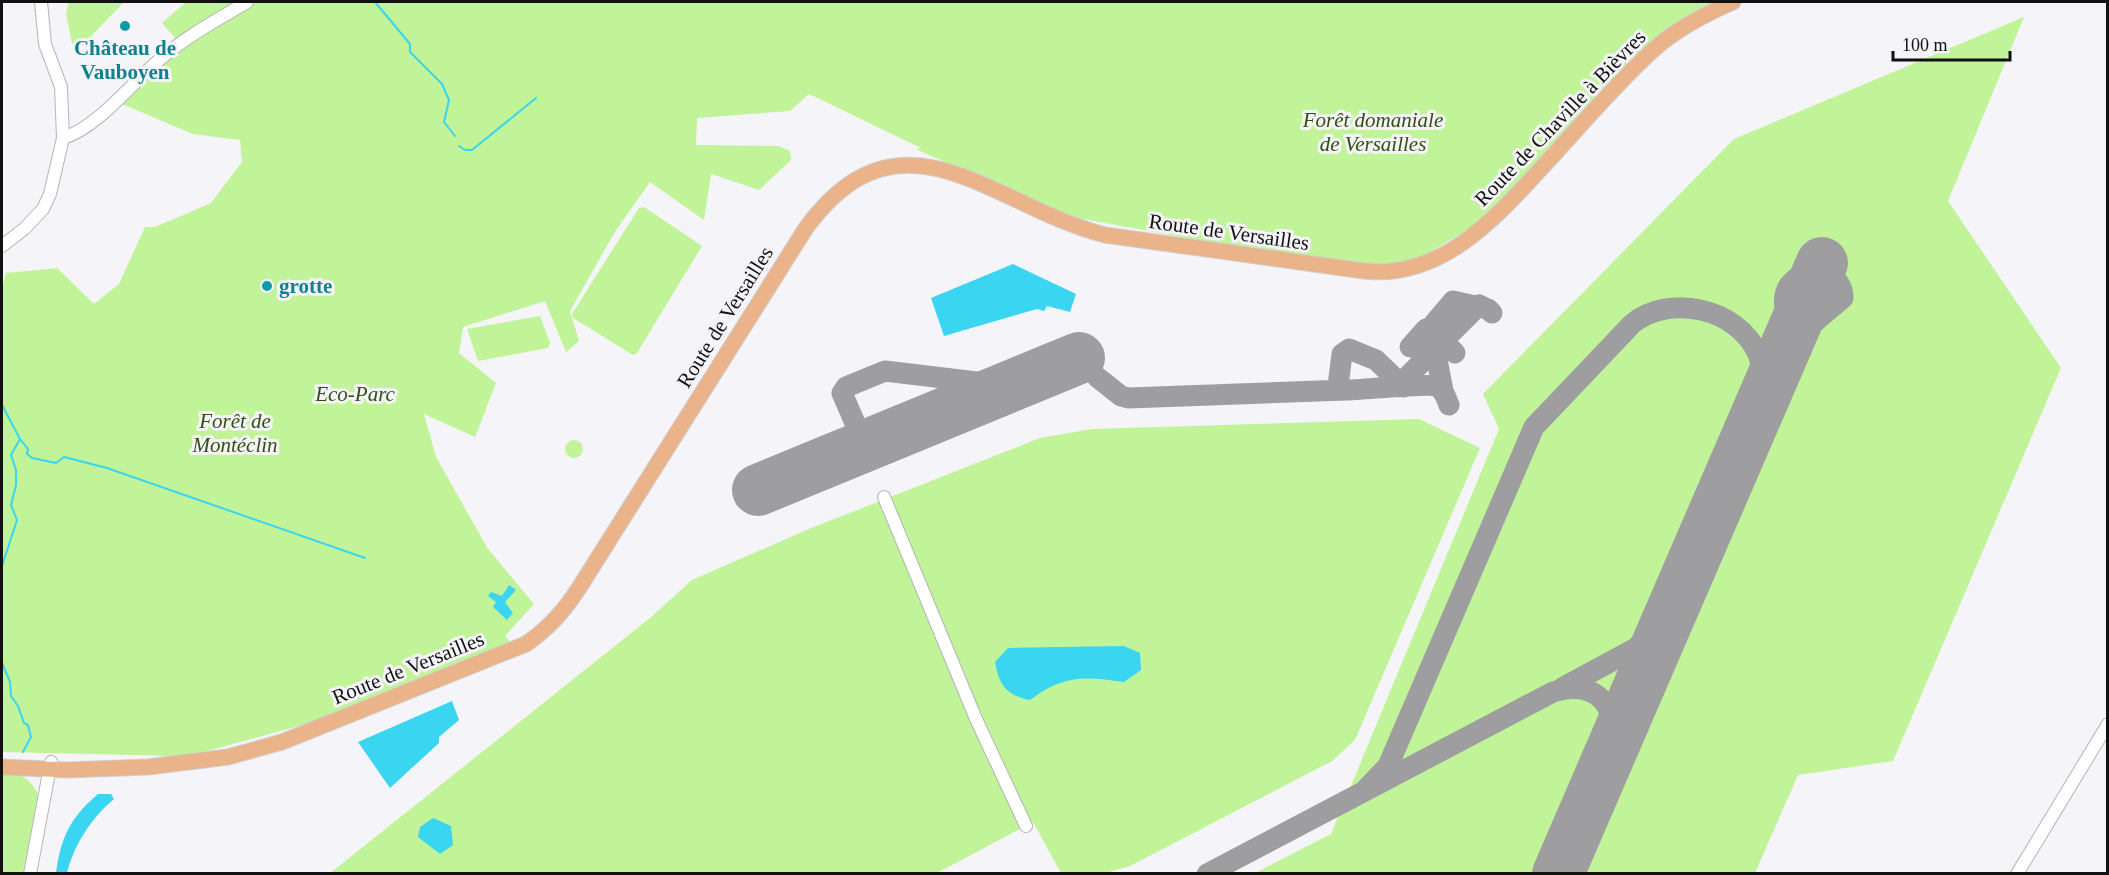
<svg xmlns="http://www.w3.org/2000/svg" width="2109" height="875" viewBox="0 0 2109 875" font-family="Georgia,serif">
<style>
.green{fill:#c1f398}
.water{fill:#39d5f1}
.lines{fill:none;stroke-linecap:round;stroke-linejoin:round}
.stream{stroke:#39d5f1;stroke-width:2}
.taxiway{stroke:#9e9da0;stroke-width:21}
.runway{stroke:#9e9da0;stroke-width:52}
.minor-casing{stroke:#b5b4b7;stroke-width:14}
.major-casing{stroke:#cfcfd0;stroke-width:17}
.minor{stroke:#fff;stroke-width:12}
.major{stroke:#eab389;stroke-width:15}
.culture-dot{fill:#0f9aa8;stroke:#f5f4f8;stroke-width:2}
.labels{text-anchor:middle;stroke-width:6;stroke-linejoin:round;paint-order:stroke}
.culture-label{font-size:21px;font-weight:bold;fill:#0d838f;stroke:#f5f4f8}
.street-label{font-size:21px;fill:#111112;stroke:#f5f4f8}
.park-label{font-size:21px;font-style:italic;fill:#314f10;stroke:#f5f4f8}
</style>
<rect width="100%" height="100%" fill="#f5f4f8"/>
<path class="green" d="M69,2H124L74,54L66,13Z
M186,2H237L176,39L162,23Z
M254,2H1718L1662,33L1500,205L1469,229L1421,257L1389,266L1220,244L1061,215L916,149L921,148L809,94L790,111L697,118L696,145L778,146L790,151L791,160L759,190L711,174L704,220L650,182L616,230L570,311L579,341L566,352L545,301L463,327L459,353L496,383L475,437L424,414L436,457L488,549L534,604L505,636L511,643L306,724L200,753L175,756L2,752V289L6,273L57,268L94,304L119,284L145,227H155L211,203L242,162L240,140L193,134L117,102L181,47Z
M2024,17L1948,201L2061,368L1893,761L1798,775L1755,873H1255L1331,834L1499,429L1483,394L1734,139Z
M644,207L702,246L637,353L633,355L573,318L572,314L639,208Z
M540,316L550,343L548,348L478,361L467,329Z
M1419,419L1480,448L1355,740L1332,761L1130,866L1105,873H1061L1033,822L937,873L329,874L650,618L692,580L809,529L1040,438L1092,429Z
M565 449a9 9 0 1 1 18 0a9 9 0 1 1-18 0Z
M2,770C19,773 30,778 38,794L23,873H2Z"/>
<path class="water" d="M1013,264L1076,294L1070,312L1047,306L1044,311L1037,309L944,336L931,298Z
M509,585L516,590L505,602L513,613L507,620L493,607L496,602L488,596L491,592L502,596Z
M1124,646L1140,653L1141,670L1124,682C1084,676 1063,675 1030,700C1006,695 999,685 995,662L1008,648Z
M452,701L459,720L439,737V743L390,788L358,742Z
M98,794H111L114,799C91,818 74,845 67,873H56C61,837 70,818 98,794Z
M433,818L451,826L453,845L440,854L418,837L420,827Z"/>
<g class="lines">
<path class="stream" d="M375,2L410,44V52L442,84L449,100L444,122L455,136
M459,146L465,150H472L536,98
M2,405L20,439L11,455L16,470V485L11,505L17,520L2,566
M20,439L28,449L27,454L32,458L56,463L64,457L107,468L365,558
M2,663L10,682L11,696L18,706L24,723L28,725L31,737L23,752"/>
<path class="taxiway" d="M1410,347L1426,329L1435,332L1455,353
M1436,353L1438,346L1479,305L1487,309
M1781,357L1791,342L1843,298C1843,260 1778,265 1785,308C1786,315 1790,320 1793,326
M1097,377L1121,396L1128,398L1346,390
M1398,381H1403L1438,346
M1404,387L1376,360L1349,349L1342,354L1338,386L1346,390C1361,390 1426,383 1436,386C1444,389 1446,398 1449,405
M1443,391L1431,327L1453,301L1488,309L1492,313
M865,446L842,393L846,387L885,371L1010,386
M1562,688L1636,648L1659,625L1676,599
M1366,789L1388,766L1534,427L1632,324C1669,293 1738,308 1758,354C1765,372 1763,390 1759,408
M1207,874L1553,692C1599,678 1621,709 1610,752"/>
<path class="runway" d="M758,490L1079,358
M1558,874L1822,263"/>
<defs>
<path id="minor" d="M63,138C97,128 132,83 159,60C185,37 217,20 247,2
M2,246L24,229L43,209L50,194L63,138L61,87L45,44L41,2
M884,497L976,719L1026,826
M30,874L51,762
M2017,874L2108,724"/>
<path id="major" d="M2,767L67,770L148,767L228,757L282,742L526,644C549,628 564,611 579,588L806,228C902,97 993,207 1105,235L1364,271C1444,280 1499,214 1548,161C1582,124 1615,85 1652,51C1675,30 1705,14 1733,2"/>
</defs>
<use href="#minor" class="minor-casing"/>
<use href="#major" class="major-casing"/>
<use href="#minor" class="minor"/>
<use href="#major" class="major"/>
</g>
<g class="culture-dot">
<circle cx="125" cy="26" r="6"/>
<circle cx="267" cy="286" r="6"/>
</g>
<g class="labels">
<g class="culture-label">
<text x="125" y="55">Château de<tspan x="125" dy="24">Vauboyen</tspan></text>
<text x="279" y="293" text-anchor="start">grotte</text>
</g>
<g class="street-label">
<text transform="translate(1560 118) rotate(-46)" y="7">Route de Chaville à Bièvres</text>
<text transform="translate(1229 232) rotate(8)" y="7">Route de Versailles</text>
<text transform="translate(725 317) rotate(-58)" y="7">Route de Versailles</text>
<text transform="translate(408 668) rotate(-22)" y="7">Route de Versailles</text>
</g>
<g class="park-label">
<text x="1373" y="127">Forêt domaniale<tspan x="1373" dy="24">de Versailles</tspan></text>
<text x="355" y="401">Eco-Parc</text>
<text x="235" y="428">Forêt de<tspan x="235" dy="24">Montéclin</tspan></text>
</g>
</g>
<rect width="2109" height="875" fill="none" stroke="#111112" stroke-width="6"/>
<path d="M1893 51v9h117v-9" fill="none" stroke="#111112" stroke-width="3"/>
<text x="1902" y="51" font-size="18" fill="#111112" stroke="#f5f4f8" stroke-width="4.5" paint-order="stroke">100 m</text>
</svg>
